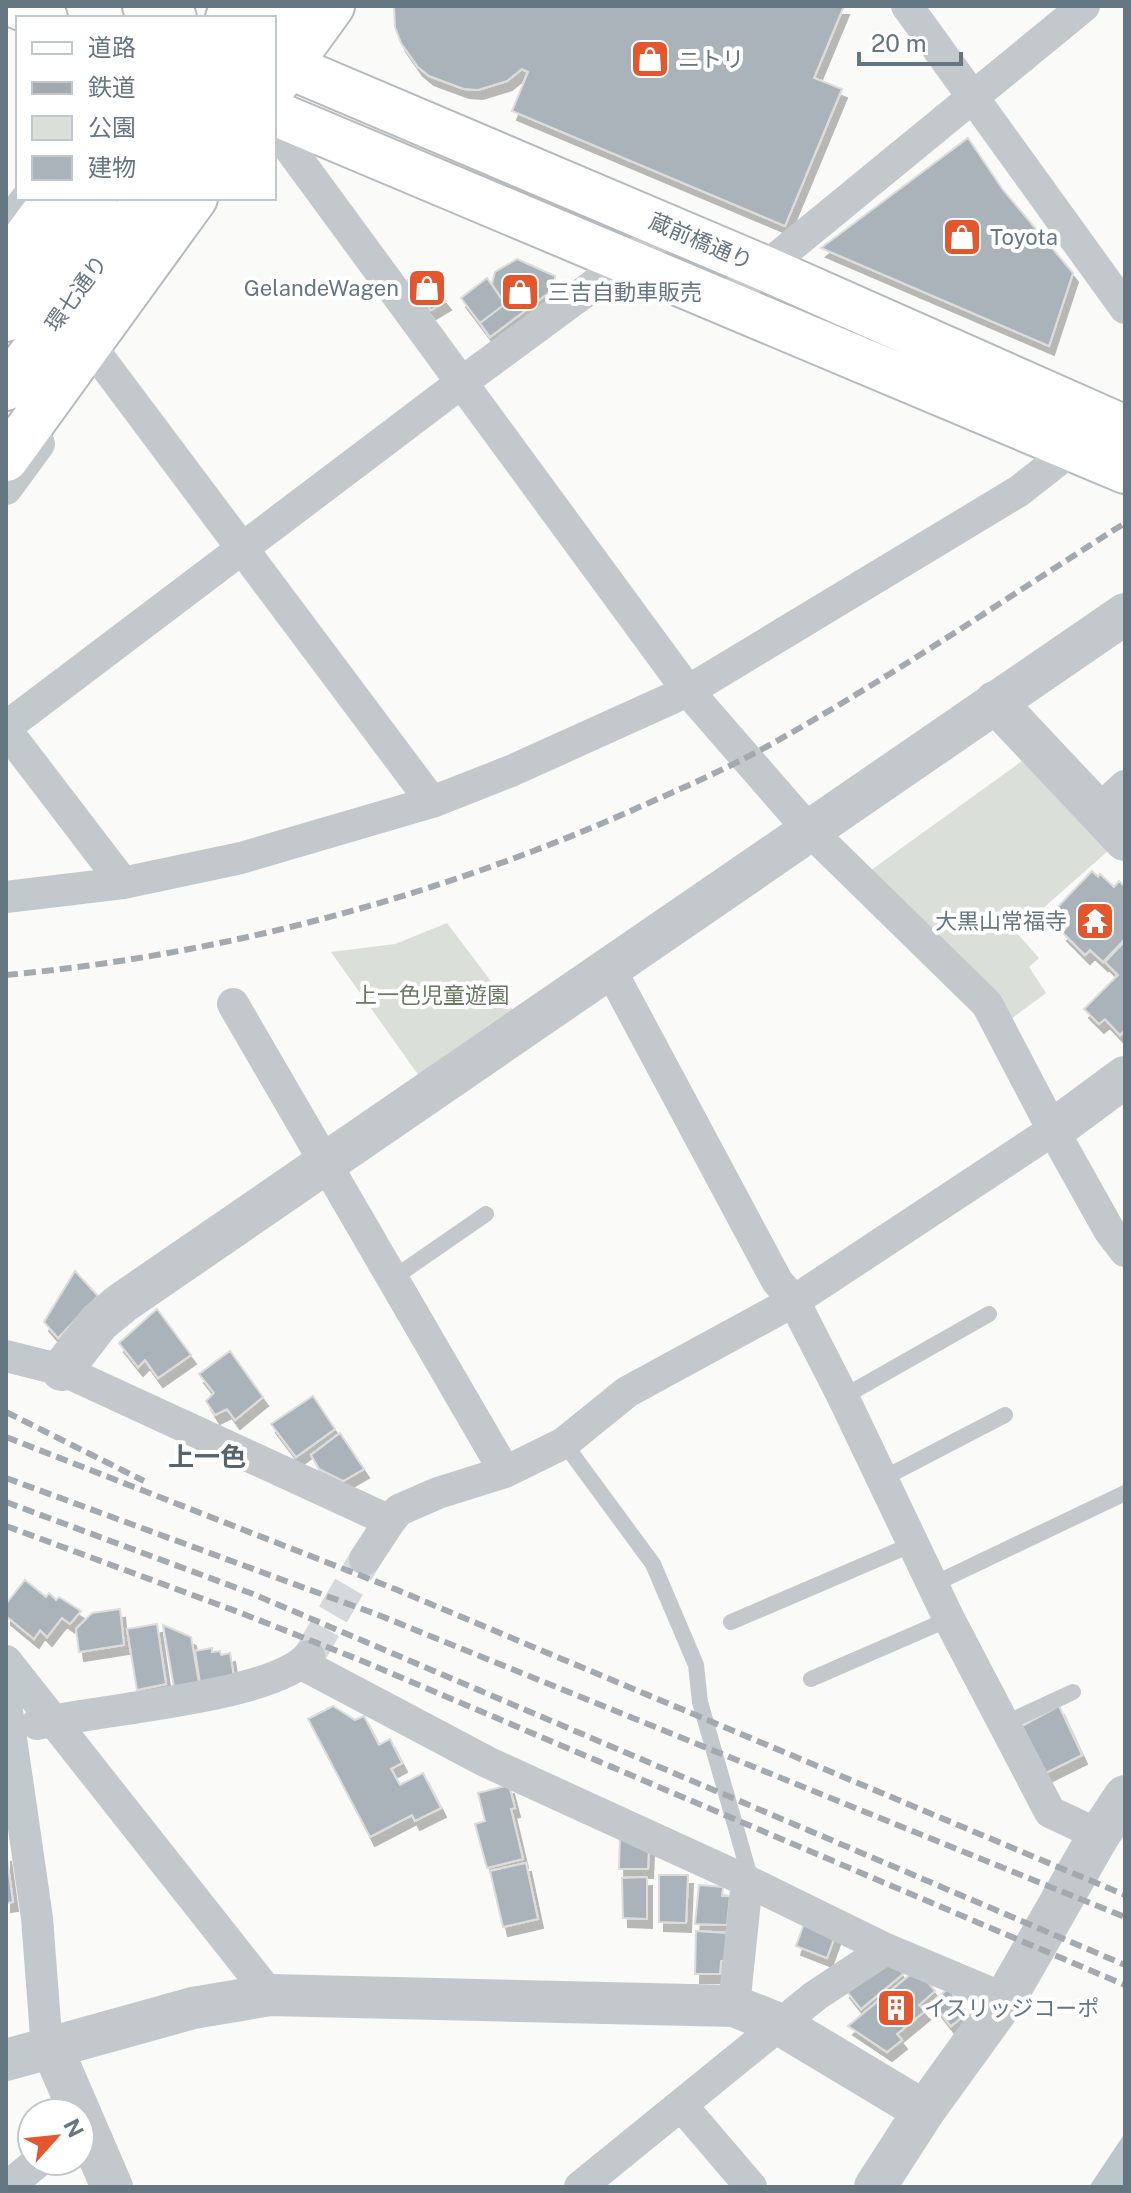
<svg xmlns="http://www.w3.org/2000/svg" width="1131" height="2193" viewBox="0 0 1131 2193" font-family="'Public Sans','Noto Sans JP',sans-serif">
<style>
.green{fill:#dadfd7}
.water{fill:#bbc7cb}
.building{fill:#aab3b9;stroke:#dcdcda;stroke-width:2;filter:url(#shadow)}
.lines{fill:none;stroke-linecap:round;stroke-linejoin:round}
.minor-tunnel{stroke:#d5d9db;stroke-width:32;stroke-dasharray:32 16;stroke-linecap:butt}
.primary-casing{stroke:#b5babe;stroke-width:48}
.service{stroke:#c3c8cc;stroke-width:16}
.minor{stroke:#c3c8cc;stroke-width:32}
.tertiary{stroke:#c3c8cc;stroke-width:42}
.primary{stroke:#fff;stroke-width:44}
.rail{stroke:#a2aab0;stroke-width:6;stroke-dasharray:12 6;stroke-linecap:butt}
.labels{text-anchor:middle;stroke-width:8;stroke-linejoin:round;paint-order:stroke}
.poi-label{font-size:22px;fill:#657683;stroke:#fff;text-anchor:start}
.street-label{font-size:22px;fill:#657683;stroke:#fff}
.park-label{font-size:22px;fill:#687a64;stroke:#fff}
.quarter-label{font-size:26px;font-weight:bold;fill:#57646e;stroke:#fff}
</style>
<defs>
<filter id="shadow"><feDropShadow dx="5" dy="9" stdDeviation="0" flood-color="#0004"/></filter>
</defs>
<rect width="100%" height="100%" fill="#fafaf8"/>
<path class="green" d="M1022,761L1108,851L1016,932L1039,958L1029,967L1046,993L1003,1025L867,873Z
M447,923L518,1017L424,1083L331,952L395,944Z"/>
<path class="water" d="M1125,2133V2187H1089Z"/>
<path class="building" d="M394,6H844L814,78L842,89L785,226L512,111L528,72L522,69L507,81L478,90L464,89L429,76L418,67L401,43L395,27Z
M968,138L1003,190L1073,273L1049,346L821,248Z
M517,259L555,276V288L490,337L480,323L505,304L492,284L495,272Z
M421,270L446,301L431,310L408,280Z
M487,278L505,304L480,323L461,298Z
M1092,871L1098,877L1100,874L1114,887L1119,881L1125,887V939L1103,962L1090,950L1085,955L1062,932L1066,928L1051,914Z
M1125,941V1030L1120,1035L1105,1019L1099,1024L1084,1009L1118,975L1105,962Z
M75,1271L98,1296L58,1338L44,1322Z
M157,1309L191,1355L158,1378L145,1360L138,1367L119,1343Z
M230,1351L263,1397L235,1420L227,1409L215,1415L206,1401L214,1393L199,1374Z
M313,1396L335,1429L296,1457L271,1424Z
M340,1433L364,1469L343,1481L319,1469L311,1455Z
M25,1580L46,1597L49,1593L56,1600L59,1597L81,1611L70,1624L62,1618L47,1637L40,1630L34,1639L6,1616V1604Z
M120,1609L124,1645L79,1652L76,1629L92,1613Z
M157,1624L166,1684L137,1690L127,1629Z
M163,1625L191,1637L199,1683L174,1687Z
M212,1648V1652L220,1651L221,1655L230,1653L234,1677L200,1683L195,1651Z
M333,1706L355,1720L364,1716L379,1745L390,1739L402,1763L391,1769L400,1785L423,1773L441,1808L415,1821L412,1815L370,1837L308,1719Z
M1059,1706L1082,1755L1046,1773L1022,1726Z
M509,1785L515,1808L511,1809L523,1859L487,1868L475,1824L485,1821L478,1793Z
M620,1835L649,1847L648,1869H619Z
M6,1852L13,1902L6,1903Z
M526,1863L538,1919L503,1927L490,1871Z
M659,1875H688L686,1923L659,1922Z
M647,1877V1919L623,1918L622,1878Z
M699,1885L723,1887L722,1896H730L727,1925L695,1924Z
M805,1921L836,1933L827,1958L796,1946Z
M696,1931L727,1933V1960L721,1961L720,1974H695Z
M887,1954L903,1974L861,2009L845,1989Z
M917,1969L935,1991L919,2005L925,2011L897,2034L902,2040L887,2052L848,2026Z
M948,1989L957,1999L953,2003L962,2017L951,2026L932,2002Z"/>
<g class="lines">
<path class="minor-tunnel" d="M309,1656L365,1559"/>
<defs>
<path id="primary" d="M17,6L45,18
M145,6L174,18
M228,18L237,6
M274,24L287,6
M274,60L764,268L1125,428
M274,86L332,6
M274,113L1125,471
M6,264L55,198
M6,319L95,198
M6,388L147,198
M6,459L195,198"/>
</defs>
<use href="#primary" class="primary-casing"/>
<path class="service" d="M392,1279L486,1214
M843,1397L989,1314
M564,1443L653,1564L696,1665L700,1702L748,1870L747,1881
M882,1479L1005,1415
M934,1584L1125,1493
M731,1622L913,1544
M811,1679L949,1619
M1004,1724L1073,1692"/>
<path class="minor" d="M907,6L1125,308
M274,127L688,691L808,829L987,1004L1053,1130L1109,1230L1125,1251
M6,225L27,198
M723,302L1084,6
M101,360L432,802
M6,489L39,444
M6,727L461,383L670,229
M6,730L123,883
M1098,811L1125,786
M6,897L123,883L241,858L432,802L511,771L688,691L1019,491L1074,448
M609,967L777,1281L794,1301L843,1397L949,1619L1050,1812L1099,1835
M233,1004L505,1472
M6,1356L62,1370L390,1521L399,1510L438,1493L505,1472L564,1443L627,1392L794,1301L1053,1130
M365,1559L390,1521
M6,1661L270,1995
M302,1664L487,1762L747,1881L886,1949L1005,1999
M6,1704L37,1918L47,2049
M37,1724C98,1709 272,1698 309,1656
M734,2006L747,1881
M681,2105L751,2187
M7,2187L39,2161
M580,2187L815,1996L886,1949"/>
<path class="tertiary" d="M995,702L1125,840
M1053,1130L1125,1077
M62,1370L99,1322L122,1303L1125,614
M52,2048L112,2187
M6,2060L193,2008L270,1995L734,2006L779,2024L924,2111
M875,2187L924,2111L1005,1999L1099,1835L1125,1796"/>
<use href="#primary" class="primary"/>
<path class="rail" d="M6,975C225,955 444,895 644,805C685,787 726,769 766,747C889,679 1006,598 1125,523
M6,1412L144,1481
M6,1437L395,1589L1125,1895
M6,1478L381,1616L1125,1917
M6,1502L253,1594L1125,1965
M6,1526L241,1613L360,1660L1125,1985"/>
</g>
<defs>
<symbol id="shop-square" viewBox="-11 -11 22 22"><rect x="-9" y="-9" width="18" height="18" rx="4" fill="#e4572e" stroke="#fff"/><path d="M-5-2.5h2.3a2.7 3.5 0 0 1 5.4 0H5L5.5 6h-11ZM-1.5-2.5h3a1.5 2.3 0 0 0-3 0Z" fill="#fff"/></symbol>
<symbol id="temple-square" viewBox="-11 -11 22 22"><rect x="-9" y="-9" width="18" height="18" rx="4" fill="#e4572e" stroke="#fff"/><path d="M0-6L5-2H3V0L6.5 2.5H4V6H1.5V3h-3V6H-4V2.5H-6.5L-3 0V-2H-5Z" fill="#fff"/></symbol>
<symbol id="building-square" viewBox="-11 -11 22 22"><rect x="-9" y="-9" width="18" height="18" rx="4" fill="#e4572e" stroke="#fff"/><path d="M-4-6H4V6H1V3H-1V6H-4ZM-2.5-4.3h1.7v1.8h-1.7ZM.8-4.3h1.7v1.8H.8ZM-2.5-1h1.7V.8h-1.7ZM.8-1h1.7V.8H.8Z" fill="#fff"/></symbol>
</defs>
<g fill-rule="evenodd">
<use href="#shop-square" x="628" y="37" width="44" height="44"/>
<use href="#shop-square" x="940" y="215" width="44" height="44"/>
<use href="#shop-square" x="405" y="266" width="44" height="44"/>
<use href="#shop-square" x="498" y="270" width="44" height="44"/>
<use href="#temple-square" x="1073" y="899" width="44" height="44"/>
<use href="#building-square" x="874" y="1986" width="44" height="44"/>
</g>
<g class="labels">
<g class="poi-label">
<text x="678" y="67">ニトリ</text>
<text x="990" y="245">Toyota</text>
<text x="399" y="296" text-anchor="end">GelandeWagen</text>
<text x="548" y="300">三吉自動車販売</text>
<text x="1067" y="929" text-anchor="end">大黒山常福寺</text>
<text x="924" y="2016">イスリッジコーポ</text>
</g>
<g class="street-label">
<text transform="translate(701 241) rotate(23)" y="8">蔵前橋通り</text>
<text transform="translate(76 293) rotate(-54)" y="8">環七通り</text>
</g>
<g class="park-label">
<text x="432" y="1003">上一色児童遊園</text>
</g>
<g class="quarter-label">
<text x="207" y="1466">上一色</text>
</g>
</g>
<rect width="1131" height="2193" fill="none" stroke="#657683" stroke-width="16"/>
<rect x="16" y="16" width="260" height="184" fill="#ffffff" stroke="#c1c8cd" stroke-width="2"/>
<rect x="32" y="42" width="40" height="12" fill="#ffffff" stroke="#c1c8cd" stroke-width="2"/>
<text x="88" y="56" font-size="24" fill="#657683">道路</text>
<rect x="32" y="82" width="40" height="12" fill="#a2aab0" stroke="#c1c8cd" stroke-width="2"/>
<text x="88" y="96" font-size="24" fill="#657683">鉄道</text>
<rect x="32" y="116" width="40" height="24" fill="#dadfd7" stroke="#c1c8cd" stroke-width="2"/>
<text x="88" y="136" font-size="24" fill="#657683">公園</text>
<rect x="32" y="156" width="40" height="24" fill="#aab3b9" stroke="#c1c8cd" stroke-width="2"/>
<text x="88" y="176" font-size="24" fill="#657683">建物</text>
<g transform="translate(56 2137) rotate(63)"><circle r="38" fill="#ffffff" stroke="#c1c8cd" stroke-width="2"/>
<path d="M0-6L14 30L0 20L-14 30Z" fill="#e4572e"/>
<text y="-12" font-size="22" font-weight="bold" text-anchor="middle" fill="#657683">N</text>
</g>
<path d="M859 52v12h102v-12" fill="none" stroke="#657683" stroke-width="4"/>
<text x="871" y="52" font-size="24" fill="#657683" stroke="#ffffff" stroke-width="6" paint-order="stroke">20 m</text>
</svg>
